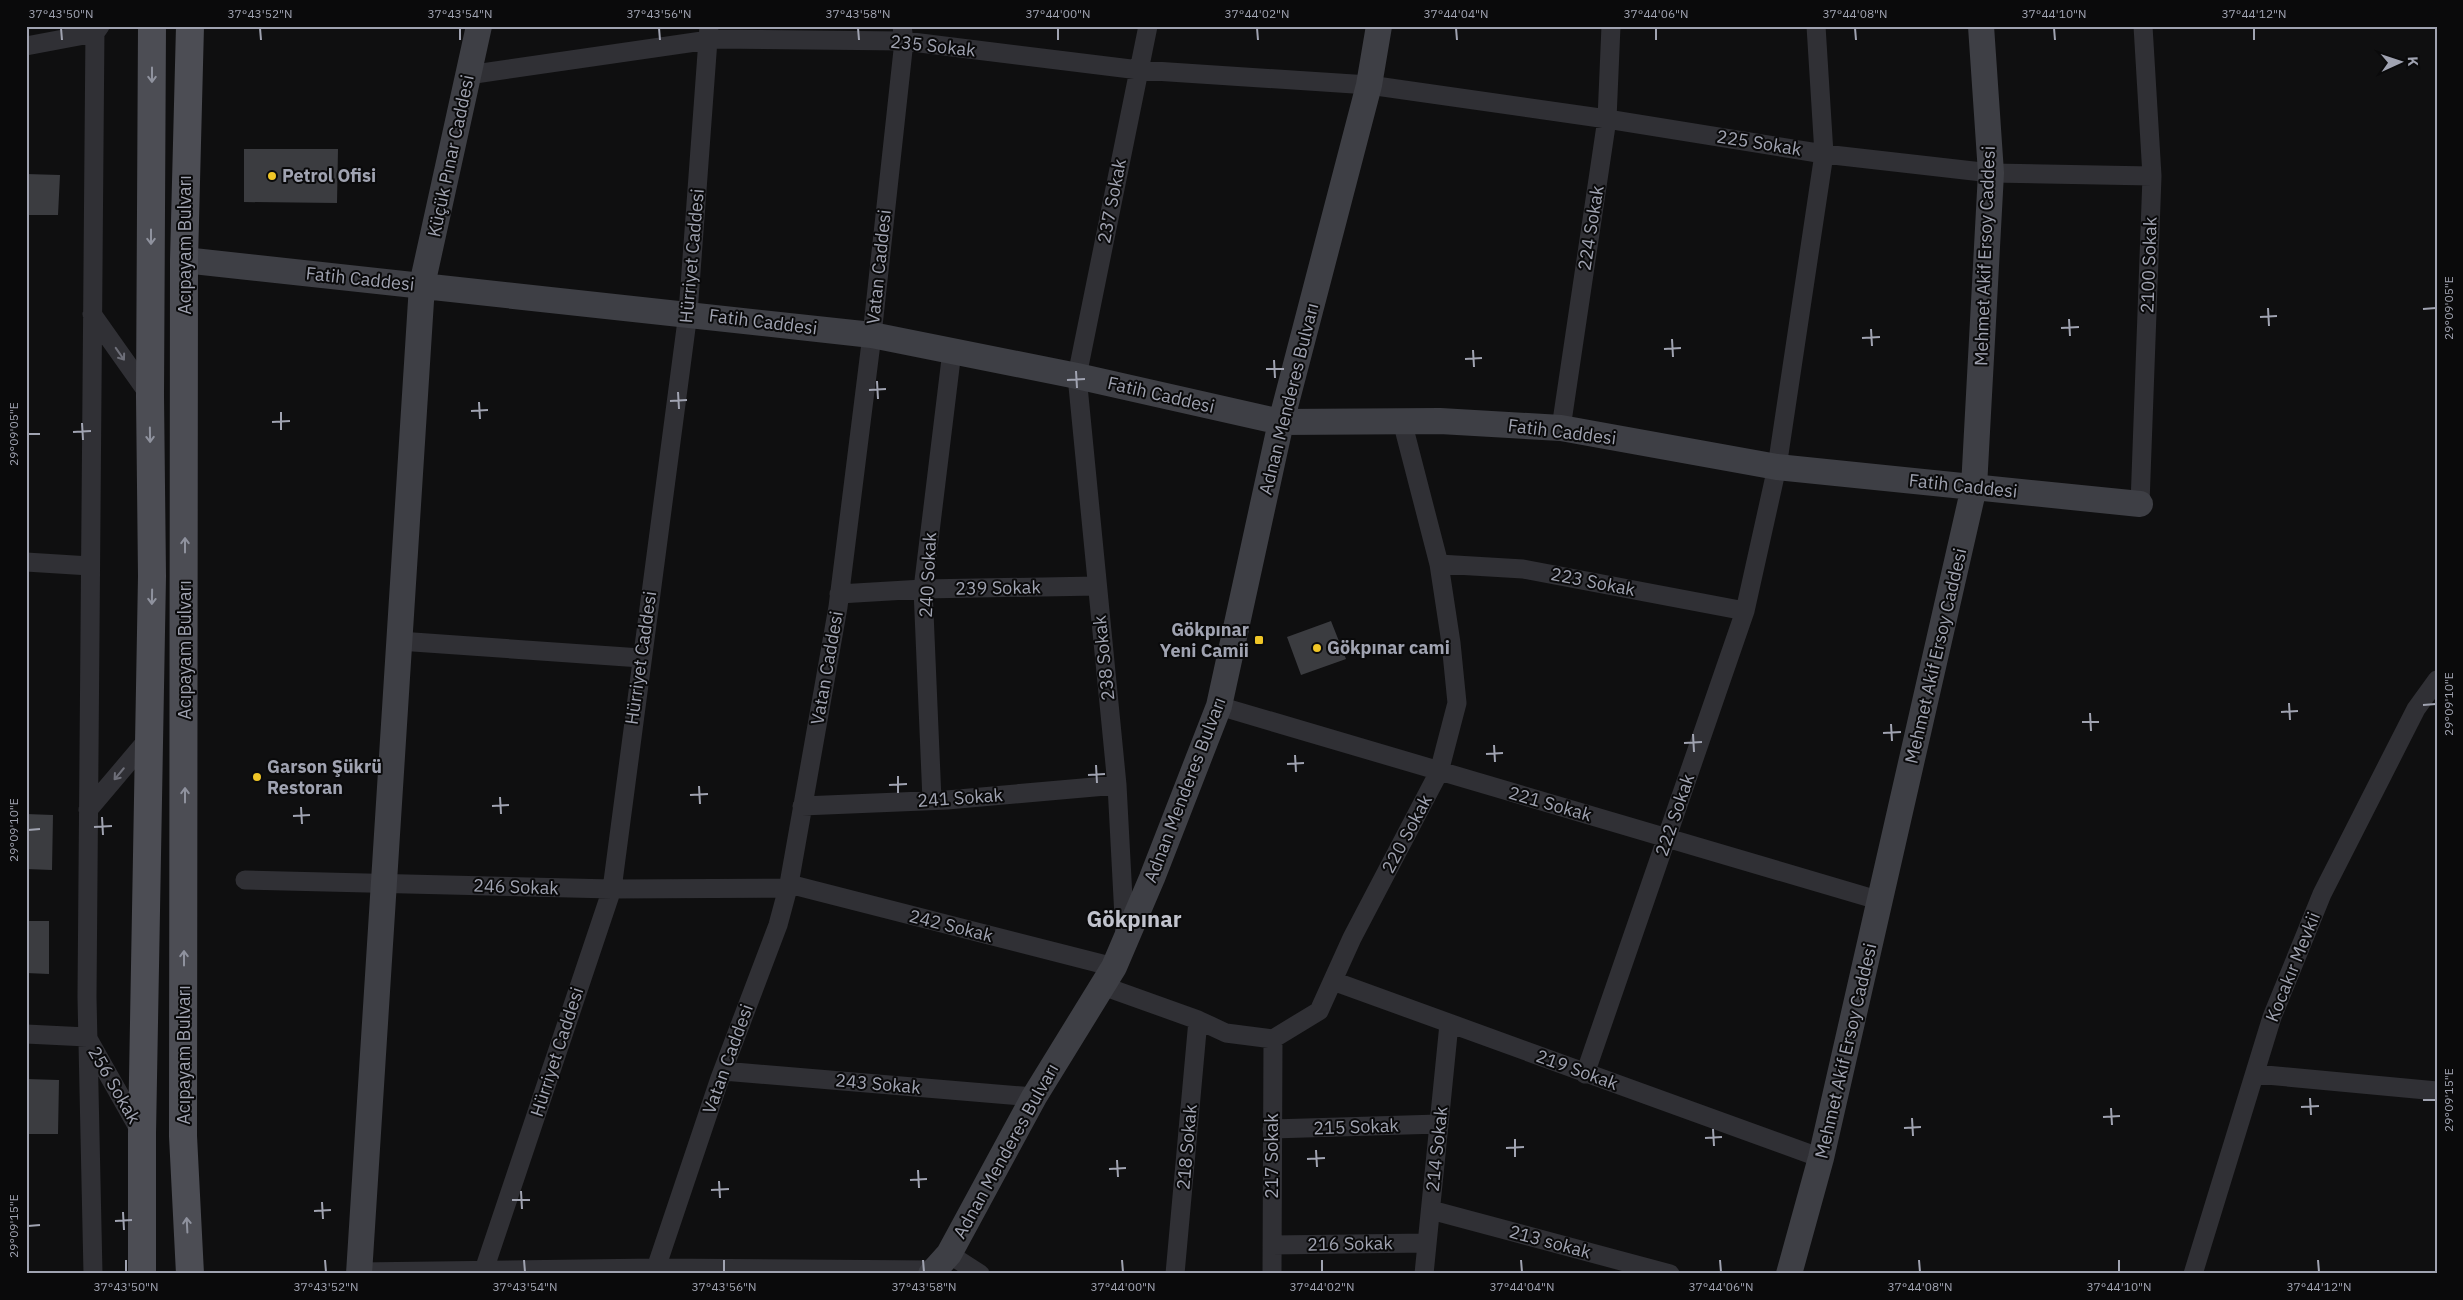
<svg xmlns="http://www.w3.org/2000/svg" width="2463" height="1300" viewBox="0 0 2463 1300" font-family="'IBM Plex Sans',sans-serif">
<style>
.building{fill:#3b3c40}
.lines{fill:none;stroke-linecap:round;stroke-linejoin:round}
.street{stroke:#303035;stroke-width:19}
.secondary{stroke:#3e3f45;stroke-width:26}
.primary{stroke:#4c4d54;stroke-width:28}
.oneway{stroke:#8f929e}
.oneway2{stroke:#6e6f79}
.ticks{fill:none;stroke:#a0a3b1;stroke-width:2}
.poi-dot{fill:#f0c627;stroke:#0a0a0b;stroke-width:2}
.labels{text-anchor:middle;stroke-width:4;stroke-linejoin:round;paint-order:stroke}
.street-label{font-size:18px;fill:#a0a3b1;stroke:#0a0a0b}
.poi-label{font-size:18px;font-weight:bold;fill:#a0a3b1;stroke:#0a0a0b;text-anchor:start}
.district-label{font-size:22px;font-weight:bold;fill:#c1c3cd;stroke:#0a0a0b}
.neatline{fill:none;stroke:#a0a3b1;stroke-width:2}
.ticks-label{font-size:12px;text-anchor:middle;fill:#a0a3b1}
</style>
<rect width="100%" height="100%" fill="#0f0f10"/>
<path class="building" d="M244,149H338L337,203L244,202Z
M26,174L60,175L58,215H26Z
M1331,621L1346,659L1301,675L1287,637Z
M26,814L53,815L52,870L26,869Z
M26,921H49V974L26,973Z
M26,1079L59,1080L58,1134H26Z"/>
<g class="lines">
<path class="street" d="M26,46L95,33L100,26
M468,75L716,39L904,41L1139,70L1369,85L1607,119L1824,154L1991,173L2152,176
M92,314L150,396
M1561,428L1607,119L1611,26
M2140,504L2152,176L2143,26
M26,562L90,566
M1439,564L1523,569L1745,611
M839,594L923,589L1097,586
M399,641L641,658
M1219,706L1881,901
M932,800L923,589L952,351
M802,806L947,800L1117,785
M88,810L149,738
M245,880L612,889L788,888
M789,884L1114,967
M1125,936L1117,785L1077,376L1148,26
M1333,981L1821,1158
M1103,986L1198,1020L1226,1033L1273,1039L1319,1011L1352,938L1439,772L1457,703L1451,643L1439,564L1402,421
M26,1034L87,1037L140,1131
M723,1071L1034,1097
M1585,1074L1745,611L1777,467L1824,154L1816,26
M2255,1074L2437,1091
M1272,1129L1439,1124
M1431,1210L1670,1274
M1272,1245L1427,1243
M949,1254L980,1274
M484,1270L612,889L688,313L709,26
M359,1272L656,1268L934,1270
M93,1274L87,997L95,26
M654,1274L720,1078L778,925L789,884L838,607L872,335L904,41L902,26
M1175,1274L1198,1020
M1272,1274L1273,1039
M1424,1274L1449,1024
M2193,1274L2272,1017L2322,894L2416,709L2437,680"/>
<path class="secondary" d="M184,260L872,335L1077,376L1281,422L1440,421L1561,428L1777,467L2140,504
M359,1274L422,285L479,26
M931,1274L949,1254L1034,1097L1114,967L1152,878L1219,706L1281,422L1369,85L1379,26
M1789,1274L1821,1158L1974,487L1991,173L1981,26"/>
<path class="primary" d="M142,1274V1134L152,576L150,396L152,26
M190,1274L183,1136L184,260L190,26"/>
</g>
<defs><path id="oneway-shaft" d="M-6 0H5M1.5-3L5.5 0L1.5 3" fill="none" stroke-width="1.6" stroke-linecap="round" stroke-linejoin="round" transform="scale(1.25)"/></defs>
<g class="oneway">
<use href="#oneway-shaft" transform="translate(152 75) rotate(90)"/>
<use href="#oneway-shaft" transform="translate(151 237) rotate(90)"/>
<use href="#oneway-shaft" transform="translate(150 435) rotate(89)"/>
<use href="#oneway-shaft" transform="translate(185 545) rotate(-90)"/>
<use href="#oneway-shaft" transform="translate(152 597) rotate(91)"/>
<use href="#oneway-shaft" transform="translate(185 795) rotate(-90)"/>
<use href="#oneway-shaft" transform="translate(184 958) rotate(-90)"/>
<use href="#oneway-shaft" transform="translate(187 1225) rotate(-93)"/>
</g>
<g class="oneway2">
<use href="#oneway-shaft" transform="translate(120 354) rotate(55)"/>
<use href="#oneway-shaft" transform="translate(119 774) rotate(130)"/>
</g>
<path class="ticks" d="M61,28L62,40M260,28L261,40M460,28V40M659,28L660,40M858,28L859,40M1058,28V40M1257,28L1258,40M1456,28L1457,40M1656,28V40M1855,28L1856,40M2054,28L2055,40M2254,28V40M2268,308L2269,326M2423,309L2436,308M2260,317L2277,316M2069,319L2070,336M2061,328L2079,327M1871,329L1872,346M1862,338L1880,337M1672,339L1673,357M1664,349L1681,348M1473,350L1474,367M1465,359L1482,358M1274,360L1275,378M1266,369H1284M1076,371L1077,388M1067,380L1085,379M877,381L878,399M869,390L886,389M678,392L679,409M670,401L687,400M479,402L480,419M471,411L488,410M281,412V430M272,422L290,421M82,423L83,440M73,432L91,431M28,434H40M2289,703L2290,720M2423,705L2436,704M2281,712L2298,711M2090,713L2091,731M2082,722H2099M1891,724L1892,741M1883,733L1901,732M1693,734L1694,752M1684,743L1702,742M1494,745L1495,762M1486,754L1503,753M1295,755L1296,772M1287,764L1304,763M1096,765L1097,783M1088,775L1105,774M898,776V793M889,785L907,784M699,786L700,804M690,795L708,794M500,797L501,814M492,806L509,805M301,807L302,824M293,816L310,815M102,817L103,835M94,827L112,826M28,830L40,829M2310,1098L2311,1115M2423,1100H2436M2301,1107L2319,1106M2111,1108L2112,1125M2103,1117L2120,1116M1912,1118L1913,1136M1904,1128L1921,1127M1713,1129L1714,1146M1705,1138L1722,1137M1515,1139V1157M1506,1148L1524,1147M1316,1150L1317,1167M1307,1159L1325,1158M1117,1160L1118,1177M1109,1169L1126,1168M918,1170L919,1188M910,1180L927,1179M719,1181L720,1198M711,1190L729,1189M521,1191L522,1209M512,1200H530M322,1202L323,1219M314,1211L331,1210M123,1212L124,1230M115,1221L132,1220M28,1226L40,1225M126,1260V1272M325,1260L326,1272M524,1260L525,1272M724,1260V1272M923,1260L924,1272M1122,1260L1123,1272M1322,1260V1272M1521,1260L1522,1272M1720,1260L1721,1272M1919,1260L1920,1272M2119,1260V1272M2318,1260L2319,1272"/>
<g class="poi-dot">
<circle cx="272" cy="176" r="5"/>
<rect x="1254" y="635" width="10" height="10" rx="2.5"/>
<circle cx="1317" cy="648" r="5"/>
<circle cx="257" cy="777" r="5"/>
</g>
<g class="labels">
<g class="street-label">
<text transform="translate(933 46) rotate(6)" y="6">235 Sokak</text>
<text transform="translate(1759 143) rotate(9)" y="6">225 Sokak</text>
<text transform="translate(451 156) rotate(-78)" y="6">Küçük Pınar Caddesi</text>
<text transform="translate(1112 201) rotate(-79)" y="6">237 Sokak</text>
<text transform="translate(1591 228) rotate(-81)" y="6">224 Sokak</text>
<text transform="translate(185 245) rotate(-90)" y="6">Acıpayam Bulvarı</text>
<text transform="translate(692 256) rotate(-85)" y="6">Hürriyet Caddesi</text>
<text transform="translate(1985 256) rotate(-88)" y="6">Mehmet Akif Ersoy Caddesi</text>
<text transform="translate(2149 265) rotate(-88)" y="6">2100 Sokak</text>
<text transform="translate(879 267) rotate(-84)" y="6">Vatan Caddesi</text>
<text transform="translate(360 279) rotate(6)" y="6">Fatih Caddesi</text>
<text transform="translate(763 322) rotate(7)" y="6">Fatih Caddesi</text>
<text transform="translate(1161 395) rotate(13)" y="6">Fatih Caddesi</text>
<text transform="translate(1289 399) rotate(-76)" y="6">Adnan Menderes Bulvarı</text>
<text transform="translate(1562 432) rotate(7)" y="6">Fatih Caddesi</text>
<text transform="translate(1963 486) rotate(6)" y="6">Fatih Caddesi</text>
<text transform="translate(928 575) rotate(-87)" y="6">240 Sokak</text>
<text transform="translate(1593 582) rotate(11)" y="6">223 Sokak</text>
<text transform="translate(998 588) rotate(-1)" y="6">239 Sokak</text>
<text transform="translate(185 650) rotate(-90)" y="6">Acıpayam Bulvarı</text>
<text transform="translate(1936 656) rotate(-77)" y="6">Mehmet Akif Ersoy Caddesi</text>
<text transform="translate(641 658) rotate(-82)" y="6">Hürriyet Caddesi</text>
<text transform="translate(1104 658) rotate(-96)" y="6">238 Sokak</text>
<text transform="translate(827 668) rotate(-80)" y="6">Vatan Caddesi</text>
<text transform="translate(1185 790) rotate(-69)" y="6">Adnan Menderes Bulvarı</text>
<text transform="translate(960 798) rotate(-4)" y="6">241 Sokak</text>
<text transform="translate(1550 804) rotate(16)" y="6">221 Sokak</text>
<text transform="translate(1675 815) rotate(-71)" y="6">222 Sokak</text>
<text transform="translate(1407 834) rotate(-62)" y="6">220 Sokak</text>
<text transform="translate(516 887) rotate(2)" y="6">246 Sokak</text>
<text transform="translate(951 926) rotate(14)" y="6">242 Sokak</text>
<text transform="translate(2293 967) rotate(-68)" y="6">Kocakır Mevkii</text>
<text transform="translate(1846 1051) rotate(-77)" y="6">Mehmet Akif Ersoy Caddesi</text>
<text transform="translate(557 1052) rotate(-72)" y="6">Hürriyet Caddesi</text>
<text transform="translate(184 1055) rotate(-90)" y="6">Acıpayam Bulvarı</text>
<text transform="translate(728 1059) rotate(-70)" y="6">Vatan Caddesi</text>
<text transform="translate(1577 1070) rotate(20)" y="6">219 Sokak</text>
<text transform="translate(878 1084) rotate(5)" y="6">243 Sokak</text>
<text transform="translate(114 1085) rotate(60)" y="6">256 Sokak</text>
<text transform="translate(1356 1127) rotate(-2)" y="6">215 Sokak</text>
<text transform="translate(1187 1147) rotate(-85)" y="6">218 Sokak</text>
<text transform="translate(1437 1149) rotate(-84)" y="6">214 Sokak</text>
<text transform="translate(1006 1151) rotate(-61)" y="6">Adnan Menderes Bulvarı</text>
<text transform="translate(1272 1156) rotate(-90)" y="6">217 Sokak</text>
<text transform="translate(1550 1242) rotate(15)" y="6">213 sokak</text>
<text transform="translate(1350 1244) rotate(-1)" y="6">216 Sokak</text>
</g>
<g class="poi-label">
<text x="282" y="182">Petrol Ofisi</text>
<text x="1249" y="636" text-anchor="end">Gökpınar<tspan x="1249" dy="21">Yeni Camii</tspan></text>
<text x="1327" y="654">Gökpınar cami</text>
<text x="267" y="773">Garson Şükrü<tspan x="267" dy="21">Restoran</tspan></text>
</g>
<g class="district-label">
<text x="1134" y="927">Gökpınar</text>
</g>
</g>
<rect width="2463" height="1300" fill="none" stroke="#0a0a0b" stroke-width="55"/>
<g transform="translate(2400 62) rotate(87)" stroke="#0a0a0b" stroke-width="4" paint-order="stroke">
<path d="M0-4L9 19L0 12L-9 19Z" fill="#a0a3b1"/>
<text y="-8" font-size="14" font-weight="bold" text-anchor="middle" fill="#a0a3b1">K</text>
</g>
<rect x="28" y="28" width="2408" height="1244" class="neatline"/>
<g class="ticks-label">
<text x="61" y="18">37°43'50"N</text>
<text x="260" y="18">37°43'52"N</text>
<text x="460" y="18">37°43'54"N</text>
<text x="659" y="18">37°43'56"N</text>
<text x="858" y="18">37°43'58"N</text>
<text x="1058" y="18">37°44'00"N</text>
<text x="1257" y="18">37°44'02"N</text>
<text x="1456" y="18">37°44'04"N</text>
<text x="1656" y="18">37°44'06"N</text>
<text x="1855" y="18">37°44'08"N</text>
<text x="2054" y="18">37°44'10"N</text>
<text x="2254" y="18">37°44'12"N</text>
<text transform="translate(2449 308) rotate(-90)" y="4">29°09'05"E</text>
<text transform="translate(14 434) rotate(-90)" y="4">29°09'05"E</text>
<text transform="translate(2449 704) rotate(-90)" y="4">29°09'10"E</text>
<text transform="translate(14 830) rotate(-90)" y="4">29°09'10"E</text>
<text transform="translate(2449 1100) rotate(-90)" y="4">29°09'15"E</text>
<text transform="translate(14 1226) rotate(-90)" y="4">29°09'15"E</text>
<text x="126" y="1291">37°43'50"N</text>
<text x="326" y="1291">37°43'52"N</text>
<text x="525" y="1291">37°43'54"N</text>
<text x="724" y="1291">37°43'56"N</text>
<text x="924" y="1291">37°43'58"N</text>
<text x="1123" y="1291">37°44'00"N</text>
<text x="1322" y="1291">37°44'02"N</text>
<text x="1522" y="1291">37°44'04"N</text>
<text x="1721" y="1291">37°44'06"N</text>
<text x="1920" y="1291">37°44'08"N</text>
<text x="2119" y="1291">37°44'10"N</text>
<text x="2319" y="1291">37°44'12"N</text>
</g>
</svg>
